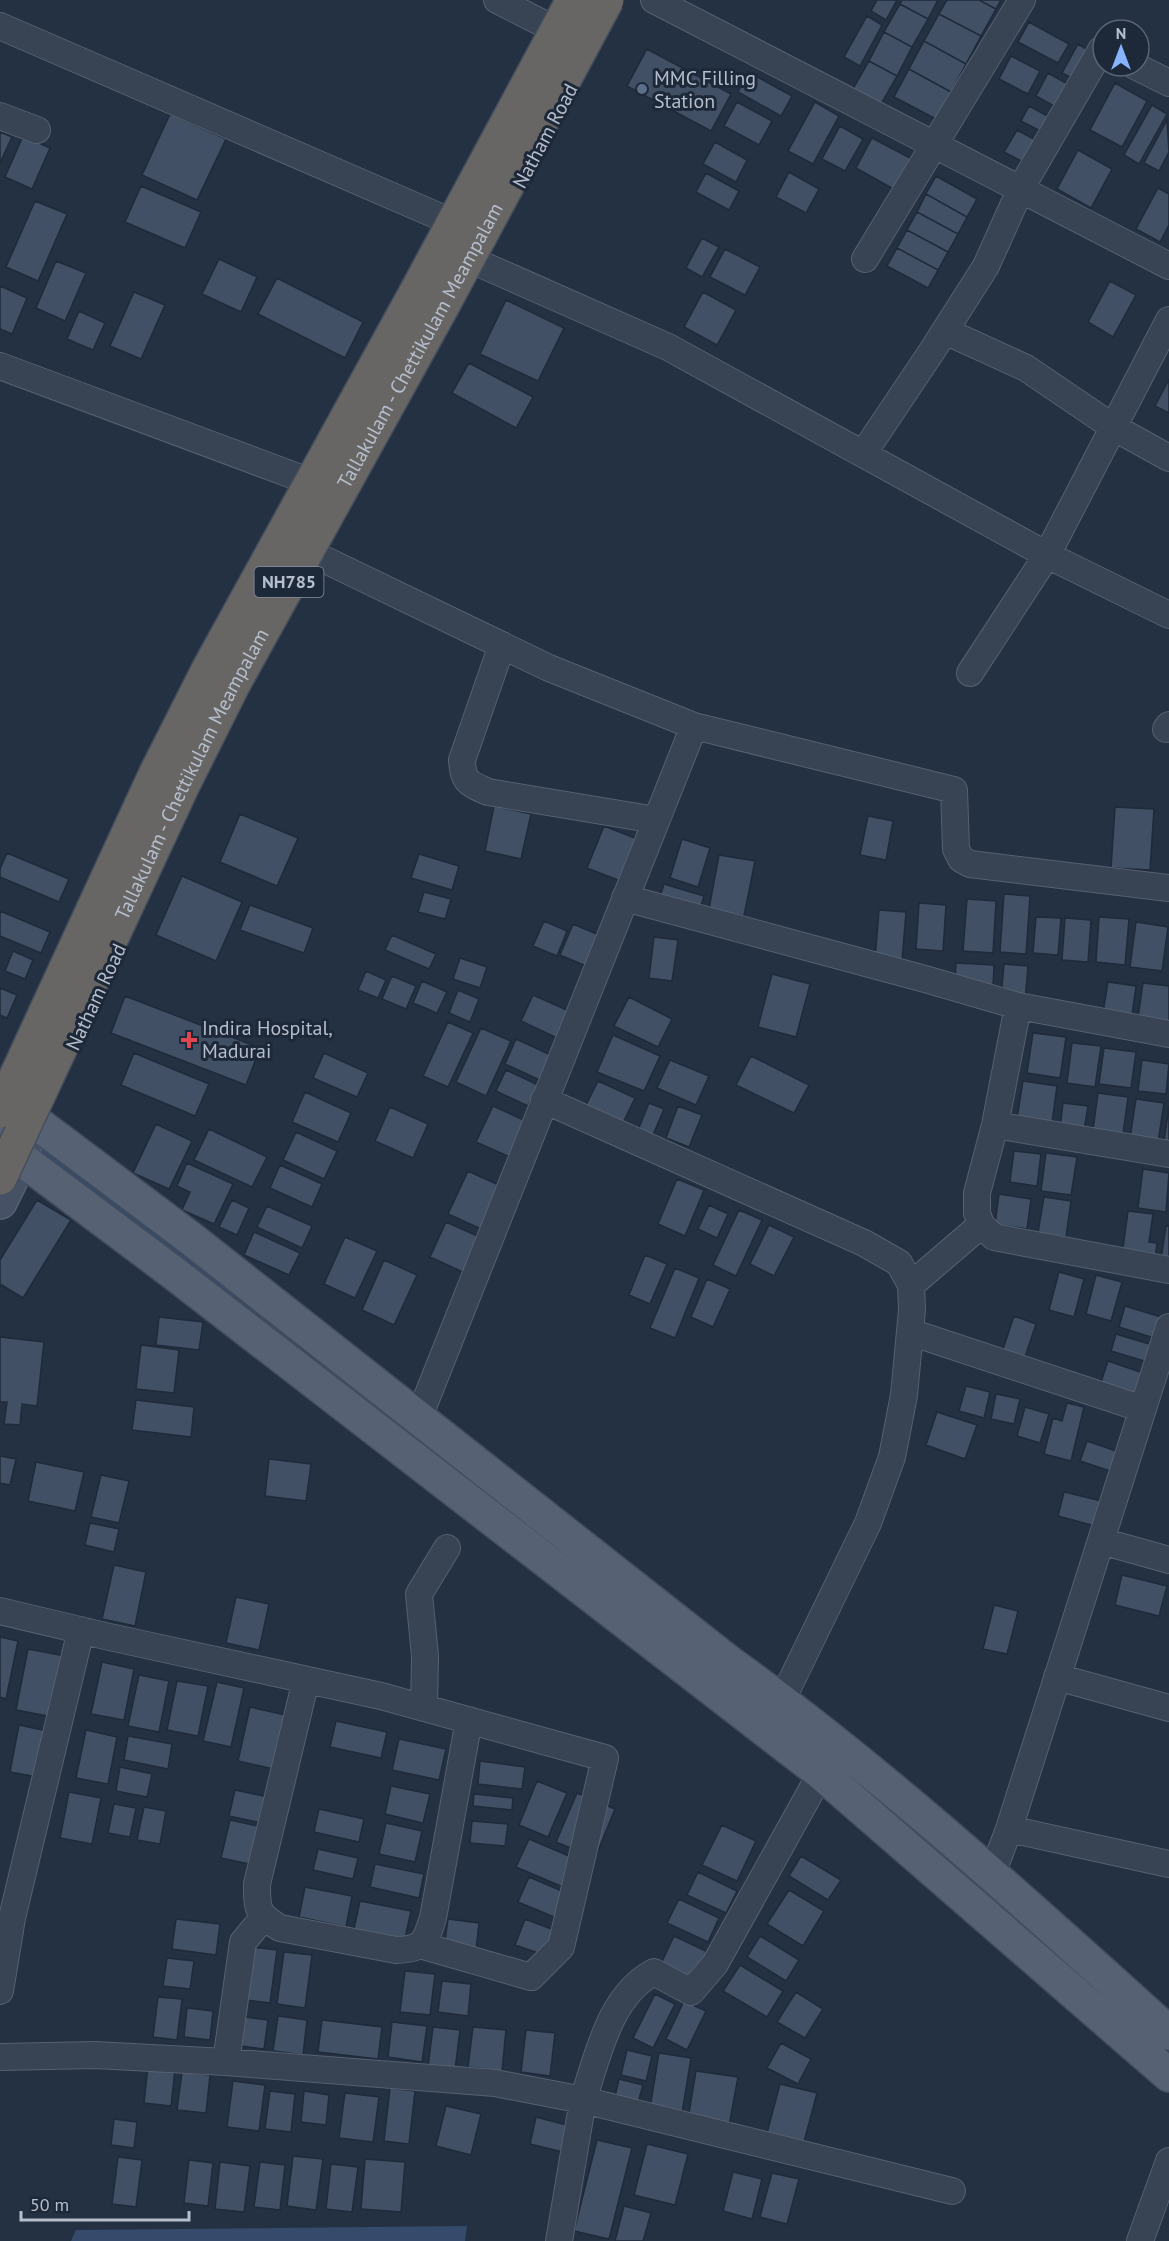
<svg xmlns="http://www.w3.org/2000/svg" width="1169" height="2241" viewBox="0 0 1169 2241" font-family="'PT Sans',sans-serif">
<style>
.water{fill:#364b6c}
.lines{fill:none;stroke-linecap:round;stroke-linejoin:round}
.canal{stroke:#364b6c;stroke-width:24}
.building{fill:#425066;stroke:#1f2a3a;stroke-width:1.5}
.minor-casing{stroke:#566170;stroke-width:28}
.secondary-casing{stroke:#566170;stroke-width:36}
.primary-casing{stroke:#424c5c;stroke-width:36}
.minor{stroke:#384353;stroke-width:26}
.secondary{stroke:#465166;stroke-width:33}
.primary{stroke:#566273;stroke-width:33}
.trunk-bridge-casing{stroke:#434e5d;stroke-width:36;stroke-linecap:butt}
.trunk-bridge{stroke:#686664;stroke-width:33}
.service-dot{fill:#5c6f8a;stroke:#1d2838;stroke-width:2}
.health-dot{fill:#e0444e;stroke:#1d2838;stroke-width:2}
.labels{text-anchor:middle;stroke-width:6;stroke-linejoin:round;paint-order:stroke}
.shield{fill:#1d2838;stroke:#8791a0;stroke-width:1.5}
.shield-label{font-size:18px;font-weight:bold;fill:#b5becd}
.poi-label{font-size:20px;fill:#b5becd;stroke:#1d2838;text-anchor:start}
.street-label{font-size:20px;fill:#b5becd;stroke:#1d2838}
</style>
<rect width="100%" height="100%" fill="#233143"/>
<path class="water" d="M467,2226L465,2241H71L76,2230Z"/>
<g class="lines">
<path class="canal" d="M46,1149L57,1166L192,1264L290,1343"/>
</g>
<path class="building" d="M877,0H897L886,20L871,11Z
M902,0H938L928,19L900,4Z
M947,0H979L996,9L981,36L939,14Z
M979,0H1001L996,9Z
M900,4L928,19L912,47L884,32Z
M939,14L981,36L966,64L924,41Z
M867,16L882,25L860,66L844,57Z
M1029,22L1069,44L1058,63L1018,42Z
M884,32L912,47L897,76L869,61Z
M924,41L966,64L951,92L909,69Z
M1078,44L1093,53L1078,81L1062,73Z
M647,49L731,94L711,131L627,86Z
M1011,56L1040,71L1028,94L999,79Z
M869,61L897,76L881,104L853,89Z
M909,69L951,92L936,119L894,97Z
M748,72L792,96L781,116L738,92Z
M1048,73L1075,88L1063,111L1036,96Z
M1115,83L1147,101L1122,147L1090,130Z
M737,102L772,121L759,145L724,126Z
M815,102L839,116L813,164L788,151Z
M1152,105L1167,114L1139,164L1124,155Z
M1029,106L1057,121L1048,135L1021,121Z
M170,114L226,139L197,200L142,175Z
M1167,120L1169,152L1159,171L1144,163Z
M840,126L863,139L845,171L822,159Z
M1017,130L1043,144L1031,166L1004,152Z
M0,132L12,137L0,163Z
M23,136L50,148L32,189L5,177Z
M872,138L914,160L897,191L856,168Z
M715,142L747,160L736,182L703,164Z
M1078,150L1112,169L1091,208L1057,189Z
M789,172L819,189L806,213L776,197Z
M706,173L739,191L729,210L696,192Z
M936,176L977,199L967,217L926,194Z
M141,186L201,212L185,248L125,222Z
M1158,188L1169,194V225L1160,242L1136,229Z
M926,194L967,217L958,234L917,212Z
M35,201L67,214L38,281L6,267Z
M917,212L958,234L948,252L907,230Z
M907,230L948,252L938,270L897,248Z
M702,238L719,247L702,277L686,268Z
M897,248L938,270L928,288L887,266Z
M725,249L760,267L745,295L710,277Z
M219,259L257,277L241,312L202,294Z
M56,261L86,273L65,321L36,308Z
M277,278L363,322L345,358L258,314Z
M1110,281L1136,295L1113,337L1088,322Z
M0,286L27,298L12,334L0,329Z
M134,292L165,305L141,359L110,346Z
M703,292L736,310L717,345L684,327Z
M506,300L564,328L538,381L480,354Z
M79,311L105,323L93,350L67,339Z
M469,363L533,397L516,428L452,393Z
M1169,379V413L1155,406Z
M494,806L531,814L521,859L485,851Z
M1115,807L1154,809L1150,870L1111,868Z
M240,814L298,838L277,886L220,862Z
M868,816L893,821L886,860L860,855Z
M604,826L640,840L623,882L587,868Z
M682,839L710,848L698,887L670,878Z
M7,853L69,879L59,902L0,877V869Z
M419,854L459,866L452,890L411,878Z
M719,855L755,861L744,916L709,909Z
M182,876L242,902L216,961L156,935Z
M664,884L704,896L699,913L659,900Z
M424,892L451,899L445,919L418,912Z
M1004,894L1030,896L1026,954L1000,952Z
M967,899L996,901L993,953L963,951Z
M919,903L946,905L943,951L916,949Z
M250,905L313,928L304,953L240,930Z
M879,910L906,912L902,961L875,959Z
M0,911L50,932L41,953L0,936Z
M1036,917L1061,918L1058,955L1033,953Z
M1099,917L1129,919L1125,965L1096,962Z
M1065,918L1091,920L1088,962L1062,960Z
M544,921L567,931L557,956L533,946Z
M1136,922L1168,927L1162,971L1130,967Z
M573,924L599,935L586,966L560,955Z
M392,935L436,954L429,969L385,950Z
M654,937L678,940L672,981L649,978Z
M13,951L33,960L25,979L5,971Z
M460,958L487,967L480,988L453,979Z
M956,963L994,965L993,987L955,984Z
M1004,964L1028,966L1025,1001L1001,999Z
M366,971L386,980L378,998L358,990Z
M772,974L810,984L796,1037L758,1027Z
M392,976L416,986L406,1009L382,999Z
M422,981L447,992L437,1013L413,1003Z
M1108,982L1136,986L1131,1023L1102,1019Z
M1143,983L1169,986V1023L1137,1025Z
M0,988L17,995L7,1018L0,1015Z
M458,990L479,999L470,1022L449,1013Z
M533,995L569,1011L557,1038L521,1021Z
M125,996L260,1048L246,1085L111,1033Z
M629,997L672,1019L658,1047L614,1026Z
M448,1022L473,1033L448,1087L423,1076Z
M481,1028L511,1041L486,1096L456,1082Z
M1033,1033L1066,1037L1060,1078L1027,1073Z
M613,1035L660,1056L644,1091L597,1072Z
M516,1039L553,1056L542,1081L505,1064Z
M1072,1043L1101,1046L1095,1087L1067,1083Z
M1104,1048L1136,1052L1131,1088L1099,1084Z
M134,1053L209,1084L195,1116L121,1085Z
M324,1053L368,1073L357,1097L313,1078Z
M751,1056L809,1085L794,1113L736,1085Z
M670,1060L709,1076L696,1105L657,1088Z
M1142,1060L1169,1064L1166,1094L1138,1091Z
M506,1070L538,1085L528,1106L496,1091Z
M598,1081L635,1098L621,1127L584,1109Z
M1023,1081L1057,1086L1052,1123L1017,1119Z
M305,1092L351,1113L338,1142L292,1122Z
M1098,1093L1128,1097L1123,1134L1093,1130Z
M1136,1099L1164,1103L1158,1142L1130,1138Z
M649,1103L664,1109L653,1135L638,1130Z
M1063,1103L1088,1106L1084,1130L1060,1127Z
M493,1106L528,1122L512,1158L476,1142Z
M678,1106L702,1115L689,1147L666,1138Z
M1169,1106V1143L1164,1142Z
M390,1107L428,1124L413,1158L375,1141Z
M156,1124L192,1141L169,1189L133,1173Z
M209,1129L267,1157L252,1187L194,1160Z
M296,1132L337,1151L324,1179L283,1160Z
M1014,1151L1041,1154L1037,1186L1010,1182Z
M1046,1153L1077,1157L1071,1195L1041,1191Z
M187,1163L233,1184L214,1224L182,1210L190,1192L177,1186Z
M280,1165L322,1184L312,1207L270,1188Z
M1143,1169L1169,1173L1166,1212L1138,1208Z
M468,1171L501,1186L481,1229L448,1214Z
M677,1179L704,1190L685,1236L658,1224Z
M999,1194L1031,1199L1027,1229L995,1224Z
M1044,1197L1071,1201L1066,1237L1038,1233Z
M37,1200L71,1220L23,1298L0,1284V1260Z
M232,1200L249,1208L237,1235L219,1227Z
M709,1205L728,1214L717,1238L698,1229Z
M267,1206L312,1226L302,1248L257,1227Z
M739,1210L762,1220L736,1276L713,1265Z
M1128,1211L1153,1214L1149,1242L1157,1243L1155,1259L1122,1255Z
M446,1222L482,1238L465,1273L430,1257Z
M769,1225L794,1237L774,1276L750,1264Z
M1166,1226H1169V1267L1160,1266Z
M254,1232L300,1253L289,1275L244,1255Z
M345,1237L377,1251L355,1298L324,1284Z
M645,1255L667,1264L650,1304L629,1295Z
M384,1260L417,1275L394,1325L362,1310Z
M675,1268L699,1278L675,1338L650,1328Z
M1059,1272L1084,1279L1074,1317L1049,1310Z
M1096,1275L1122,1282L1111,1321L1086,1314Z
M707,1279L730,1289L713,1327L691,1317Z
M1125,1306L1161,1317L1154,1338L1119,1327Z
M1014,1316L1036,1324L1023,1363L1001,1355Z
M159,1317L203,1322L199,1350L156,1345Z
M1116,1334L1156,1346L1151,1363L1111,1351Z
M0,1337L44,1342L37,1406L22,1404L20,1425L4,1424L7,1402H0Z
M141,1345L179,1350L174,1393L136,1389Z
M1108,1361L1146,1374L1139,1395L1101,1382Z
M966,1386L990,1392L984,1418L959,1411Z
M996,1394L1020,1399L1014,1424L991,1419Z
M136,1400L194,1407L191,1437L132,1430Z
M1067,1403L1084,1407L1071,1461L1044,1454L1053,1418L1062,1421Z
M1025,1407L1049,1414L1040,1443L1017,1436Z
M937,1412L977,1425L965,1459L926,1445Z
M1087,1441L1122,1453L1116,1473L1080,1461Z
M0,1456L16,1459L10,1485L0,1483Z
M269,1459L311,1464L306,1501L265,1496Z
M36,1462L84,1472L75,1511L28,1501Z
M101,1475L129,1481L119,1523L91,1517Z
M1064,1492L1102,1501L1095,1526L1058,1516Z
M90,1523L119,1529L114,1552L85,1545Z
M114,1565L146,1572L135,1626L102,1619Z
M1122,1575L1167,1586L1159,1616L1115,1605Z
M236,1597L269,1604L259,1650L226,1643Z
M994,1605L1018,1611L1007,1654L983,1649Z
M0,1637L18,1641L6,1699L0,1697Z
M28,1649L65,1656L53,1717L16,1710Z
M102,1662L134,1669L124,1720L91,1714Z
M139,1675L169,1681L159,1732L128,1726Z
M177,1681L208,1686L198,1736L167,1730Z
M217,1682L244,1688L231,1747L203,1741Z
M250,1707L290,1716L278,1770L238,1761Z
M336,1721L387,1732L381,1758L330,1747Z
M19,1725L52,1732L43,1778L10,1772Z
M86,1730L117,1737L108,1784L76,1778Z
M128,1736L172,1744L168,1769L124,1760Z
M399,1739L446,1749L439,1780L392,1770Z
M480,1761L525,1767L522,1789L478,1784Z
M120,1767L152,1774L147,1797L116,1791Z
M537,1781L567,1793L548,1837L519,1825Z
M391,1786L430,1794L423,1823L385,1814Z
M235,1790L273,1798L267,1824L229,1816Z
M69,1792L101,1798L92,1844L60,1838Z
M577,1793L615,1809L595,1858L556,1842Z
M474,1794L513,1798L512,1810L473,1806Z
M114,1804L136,1808L130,1837L108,1833Z
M144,1807L166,1811L160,1844L137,1840Z
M319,1809L364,1819L359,1842L314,1832Z
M230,1820L262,1827L254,1865L221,1858Z
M472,1821L508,1824L505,1846L470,1843Z
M386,1823L422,1831L415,1862L379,1854Z
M722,1825L756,1841L737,1881L702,1865Z
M529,1839L576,1859L563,1887L516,1867Z
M318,1849L358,1858L353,1879L313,1870Z
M801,1856L841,1880L828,1900L789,1876Z
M375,1864L424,1874L419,1898L370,1887Z
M698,1872L737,1891L726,1913L687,1895Z
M529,1877L576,1897L566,1922L518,1902Z
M305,1887L352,1896L346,1927L299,1917Z
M789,1890L824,1911L803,1946L767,1924Z
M679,1899L719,1918L708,1942L667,1923Z
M360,1901L411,1911L404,1943L353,1933Z
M176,1919L220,1924L216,1955L172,1949Z
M448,1919L479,1923L475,1959L443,1956Z
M525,1919L562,1933L553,1958L515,1945Z
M674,1936L710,1953L696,1983L660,1966Z
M760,1936L799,1960L786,1981L747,1957Z
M245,1946L277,1950L270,2003L238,1999Z
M284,1952L312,1955L305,2008L277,2004Z
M167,1958L194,1961L190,1989L163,1986Z
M740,1965L783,1991L767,2017L723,1991Z
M405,1971L435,1974L430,2015L400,2012Z
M442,1981L471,1984L468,2016L438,2012Z
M796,1992L823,2009L805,2038L777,2022Z
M655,1994L675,2004L653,2048L633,2038Z
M158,1997L182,1999L177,2040L153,2037Z
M684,2001L706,2011L687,2050L666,2039Z
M187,2008L213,2011L210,2040L184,2037Z
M278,2016L307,2020L303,2055L273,2051Z
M245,2017L268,2020L264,2049L241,2046Z
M322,2020L382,2027L378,2059L318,2052Z
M392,2022L427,2026L422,2062L388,2057Z
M433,2027L460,2030L455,2070L428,2067Z
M473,2027L506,2030L502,2071L468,2067Z
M526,2030L555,2033L550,2076L521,2072Z
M781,2043L811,2059L798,2084L767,2068Z
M627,2050L652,2056L646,2081L621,2075Z
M659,2053L691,2058L682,2113L650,2108Z
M148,2066L175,2069L171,2106L144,2103Z
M696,2071L738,2077L729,2126L688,2119Z
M182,2072L210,2075L206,2113L177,2110Z
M619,2079L643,2085L636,2110L613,2105Z
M233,2081L265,2085L259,2131L227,2127Z
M780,2084L817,2093L804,2142L767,2133Z
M390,2088L415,2091L409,2144L384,2141Z
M270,2091L295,2094L291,2132L265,2129Z
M304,2091L329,2095L326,2125L301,2122Z
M345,2093L379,2097L373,2142L339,2138Z
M446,2106L481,2114L471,2155L436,2146Z
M536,2117L574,2127L567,2153L530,2144Z
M114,2119L137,2122L134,2148L111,2145Z
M597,2140L632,2148L609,2239L574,2231Z
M647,2144L688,2154L675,2205L634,2195Z
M293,2156L323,2159L316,2210L287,2206Z
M118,2157L142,2160L136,2207L112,2204Z
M365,2159L405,2162L401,2212L361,2209Z
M189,2160L213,2163L208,2206L184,2203Z
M220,2162L250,2166L244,2212L215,2209Z
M260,2162L285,2165L280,2210L254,2207Z
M331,2164L358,2167L352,2212L326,2209Z
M733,2172L762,2179L752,2219L723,2211Z
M772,2173L799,2179L787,2224L760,2217Z
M624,2206L651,2213L643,2241H615Z"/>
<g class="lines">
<defs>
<path id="minor" d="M497,0L548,26
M654,0L1169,266
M0,26L445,219
M1135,66L1169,83
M0,116L37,130
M865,259L1022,0
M476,262L668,347L1047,555L1169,615
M945,331L1026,368L1113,427L1169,458
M0,366L303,479
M863,454L932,351L986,266L1021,188L1101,50L1103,51
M315,555L549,668L694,726
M502,645L462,760C463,782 468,783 488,792L656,820
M970,673L1047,555L1169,320
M1166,729L1169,725
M625,898L925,979L1018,1006L995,1125L977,1193V1213L981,1225L994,1237L1169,1270
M1018,1006L1169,1034
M544,1100L864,1243L899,1263L911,1285L912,1310L904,1395L892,1457L868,1523L782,1700
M995,1125L1169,1154
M911,1285L981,1225
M910,1332L1143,1409
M419,1417L694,726L954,790L956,849L961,859L970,864L1169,888
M1101,1541L1169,1560
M0,1611L105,1636L381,1696L605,1758L561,1947L531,1977L420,1945
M1057,1677L1169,1708
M306,1680L257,1884C257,1910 257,1914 280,1928L396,1950C423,1949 425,1943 433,1918L469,1720
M424,1708L425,1656L419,1594L447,1548
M1009,1829L1169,1864
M992,1874L1009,1829L1169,1327
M0,1991L12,1918L81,1630
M0,2057L95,2055L226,2062L495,2083L583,2100C598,2056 609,1996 654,1972L691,1992L715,1964L830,1757
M226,2062L243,1942L263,1918
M559,2241L583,2100L952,2191
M1140,2241L1169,2161"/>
<path id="secondary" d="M0,1202L24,1153"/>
<path id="primary" d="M6,1100L190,1238L726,1660C883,1773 1026,1904 1169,2033
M0,1143L171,1271L821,1773L1169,2075"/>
</defs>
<use href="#minor" class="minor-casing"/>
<use href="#secondary" class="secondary-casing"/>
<use href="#primary" class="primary-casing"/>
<use href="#minor" class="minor"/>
<use href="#secondary" class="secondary"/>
<use href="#primary" class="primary"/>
<defs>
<g id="trunk-bridge">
<path d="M0,1111L156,773L208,670L415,294L573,0"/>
<path id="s1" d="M0,1178L182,787L233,685L442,307L607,0"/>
</g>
</defs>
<use href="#trunk-bridge" class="trunk-bridge-casing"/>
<use href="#trunk-bridge" class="trunk-bridge"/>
</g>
<circle class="service-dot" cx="642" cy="89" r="6"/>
<path class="health-dot" d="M186 1031h6v6h6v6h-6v6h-6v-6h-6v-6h6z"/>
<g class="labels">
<rect class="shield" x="254.5" y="567" width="69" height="30" rx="4.5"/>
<g class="shield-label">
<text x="289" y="588">NH785</text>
</g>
<g class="poi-label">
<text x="654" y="85">MMC Filling<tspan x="654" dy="23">Station</tspan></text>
<text x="202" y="1035">Indira Hospital,<tspan x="202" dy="23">Madurai</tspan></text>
</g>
<g class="street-label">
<text transform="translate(545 136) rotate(-62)" y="7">Natham Road</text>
<text dy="7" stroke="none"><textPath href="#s1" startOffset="933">Tallakulam - Chettikulam Meampalam</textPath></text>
<text dy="7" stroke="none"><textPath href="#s1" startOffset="447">Tallakulam - Chettikulam Meampalam</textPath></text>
<text transform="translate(96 997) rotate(-65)" y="7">Natham Road</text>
</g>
</g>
<g transform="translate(1121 48)"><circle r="28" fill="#1d2838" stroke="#5a6474" stroke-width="1.5"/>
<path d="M0-4.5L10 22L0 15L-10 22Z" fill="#88b4ff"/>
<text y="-9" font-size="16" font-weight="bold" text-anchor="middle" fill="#b5becd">N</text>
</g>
<path d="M21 2211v9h168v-9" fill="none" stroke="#b5becd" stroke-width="3"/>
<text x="30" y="2211" font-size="18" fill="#b5becd" stroke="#1d2838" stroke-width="4.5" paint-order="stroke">50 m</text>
</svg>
